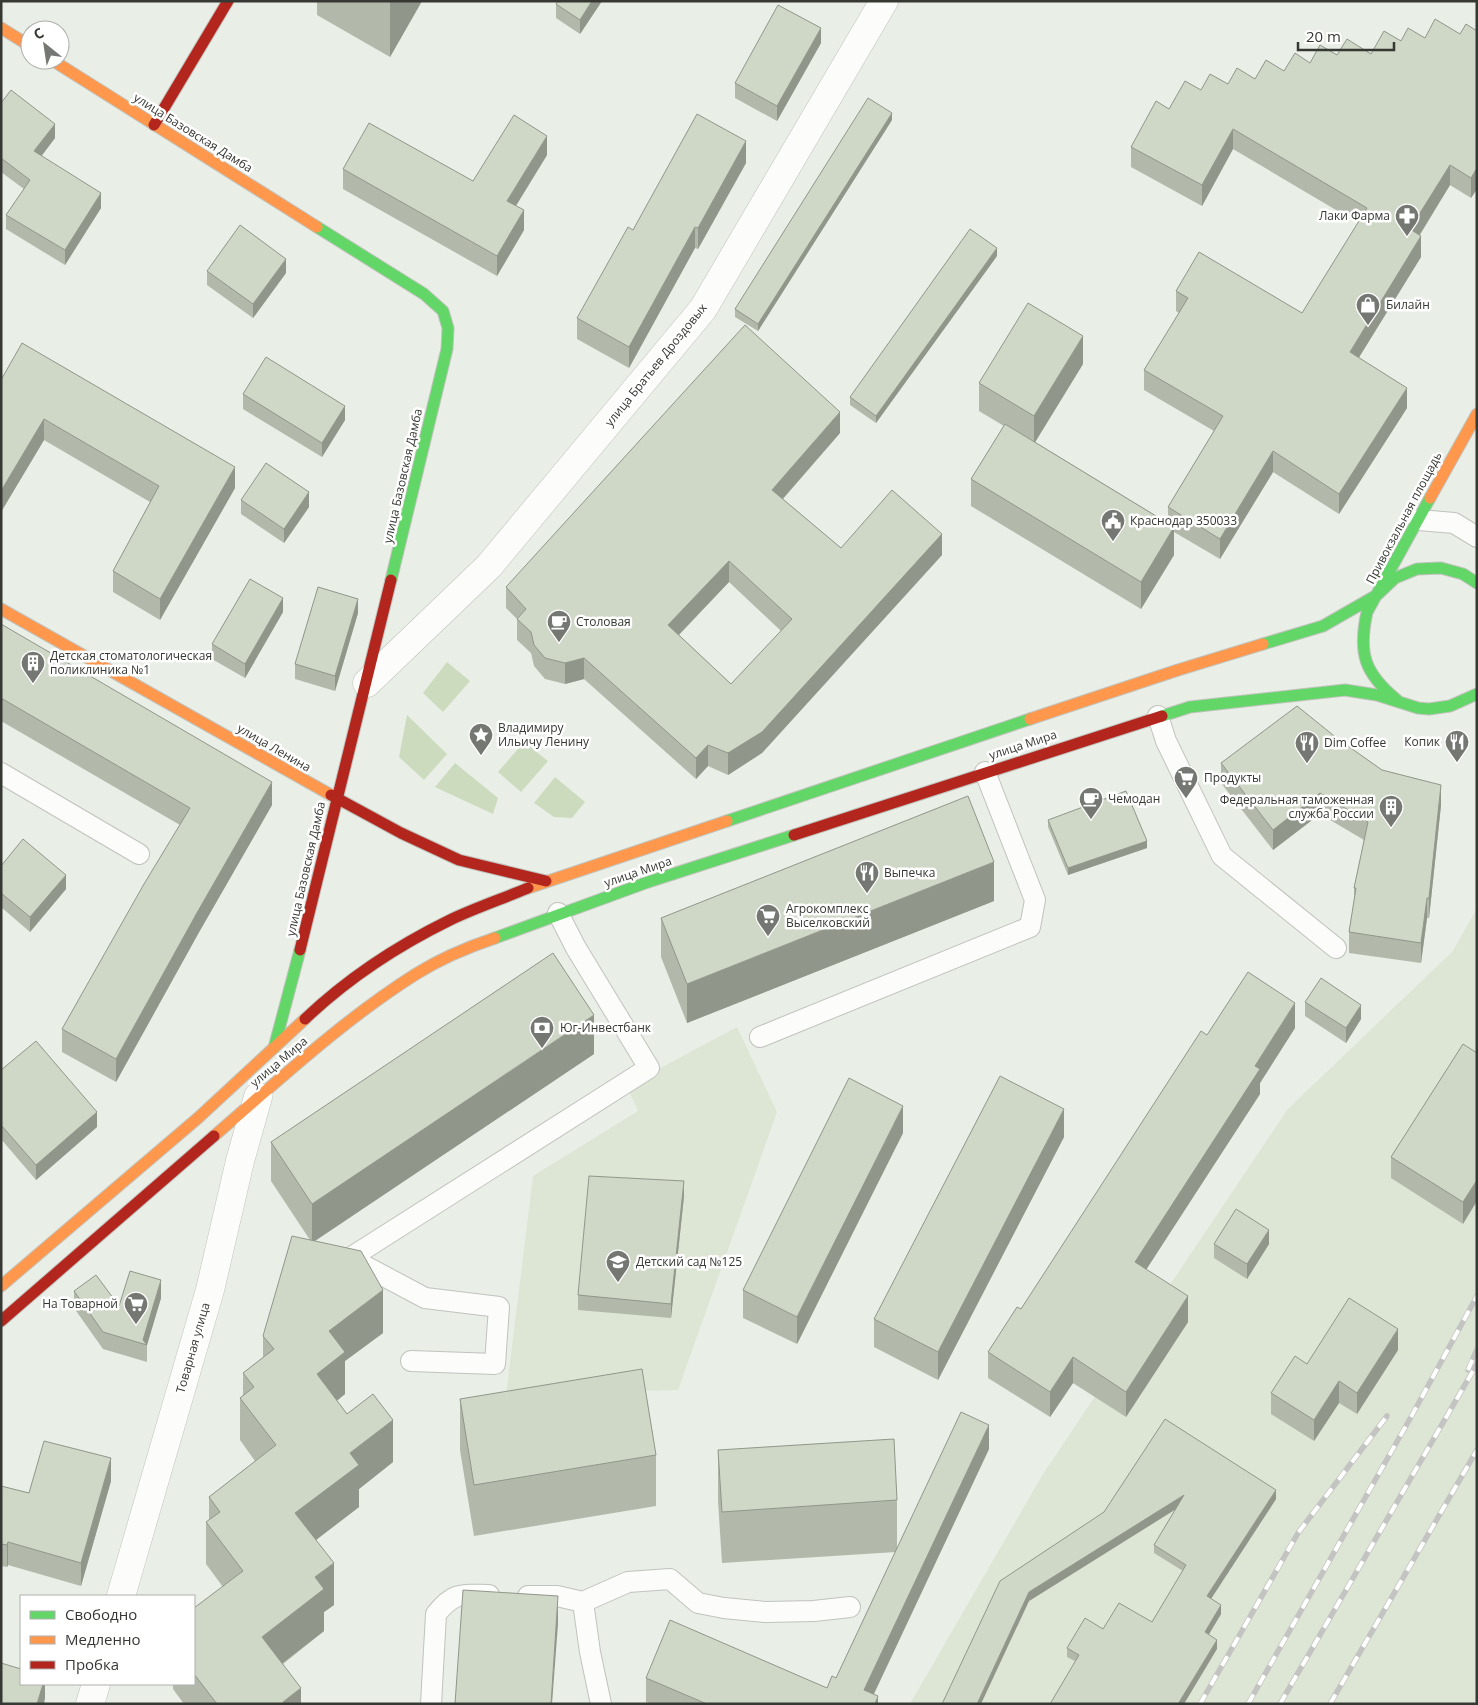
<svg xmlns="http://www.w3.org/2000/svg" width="1478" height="1705" viewBox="0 0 1478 1705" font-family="'Open Sans',sans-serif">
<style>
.built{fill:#dde5d5}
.green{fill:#ccdbbe}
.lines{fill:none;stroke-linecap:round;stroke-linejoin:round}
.lane-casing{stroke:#c0c3bd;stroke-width:22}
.street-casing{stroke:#c0c3bd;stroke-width:29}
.fast-casing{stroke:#c0c3bd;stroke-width:13}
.slow-casing{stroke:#c0c3bd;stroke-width:13}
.jam-casing{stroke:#c0c3bd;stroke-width:13}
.lane{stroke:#fcfcfb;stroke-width:20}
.street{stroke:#fcfcfb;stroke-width:28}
.fast{stroke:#63d668;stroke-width:11}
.slow{stroke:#ff974d;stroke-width:11}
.jam{stroke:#b3261e;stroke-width:11}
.rail-casing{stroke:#c3c4c2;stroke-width:5.5}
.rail{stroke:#fff;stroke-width:4;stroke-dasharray:11;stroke-linecap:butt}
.wall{fill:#b2b9ab;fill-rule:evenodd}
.shaded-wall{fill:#91968b}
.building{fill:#cfd7c7;stroke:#91968b;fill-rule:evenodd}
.labels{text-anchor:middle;stroke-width:5;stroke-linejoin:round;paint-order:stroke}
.street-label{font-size:12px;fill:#363833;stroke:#fff}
.poi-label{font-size:12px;fill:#363833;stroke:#fff;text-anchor:start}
</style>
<rect width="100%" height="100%" fill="#e9eee6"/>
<path class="built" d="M1477,908V1704H910L1043,1474L1288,1109L1453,951Z
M737,1027L777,1112L678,1390L506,1395L533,1176L638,1111L624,1080L655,1071Z"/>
<path class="green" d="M447,662L470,681L443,712L423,693Z
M407,715L447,754L424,780L399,757Z
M524,742L548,761L521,792L498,772Z
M455,763L498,798L493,814L435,787Z
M555,777L585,802L572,818L554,817L534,803Z"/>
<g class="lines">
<defs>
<path id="lane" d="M1419,520L1454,523L1477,537
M1158,716L1166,741L1222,856L1336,948
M1,773L139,854
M760,1037L1030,927L1035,900L985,772
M411,1361L495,1364L499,1307L425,1298L350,1258L649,1068L576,948L558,913
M528,1596H557L583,1602L590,1652L601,1704
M583,1602L628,1582L670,1579L698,1603L724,1608L765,1612L814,1611L850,1607
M431,1704L436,1614C455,1591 461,1595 489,1595"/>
<path id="street" d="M367,683L489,566L703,309L884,1
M121,1596L210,1290L240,1161L258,1097
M90,1704L96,1684"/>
<path id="fast" d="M317,227L424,294L443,311L448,328L447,349L391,580
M1263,644L1323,626L1377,595L1395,578L1417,569L1441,568L1463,574L1477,583
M1397,700C1364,673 1358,653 1367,612L1430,498
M1162,716L1190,707L1345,690L1377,695L1418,708L1429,709L1450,706L1477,694
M727,821L1030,719
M495,938L648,882L794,835
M274,1048L300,950"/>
<path id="slow" d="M1,28L30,46
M52,60L317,227
M1430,498L1477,414
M1,609L331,795
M1030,719L1178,670L1263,644
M528,888L727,821
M214,1136C279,1080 343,1020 416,974C440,959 468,947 495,938
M1,1286L198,1118L305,1019"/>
<path id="jam" d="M154,125L228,1
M331,795L401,833L459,860L546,881
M794,835L1162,716
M300,950L391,580
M305,1019C347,979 397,946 450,920C475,908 502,899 528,888
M1,1321L214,1136"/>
</defs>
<use href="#lane" class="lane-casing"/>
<use href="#street" class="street-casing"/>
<use href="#fast" class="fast-casing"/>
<use href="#slow" class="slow-casing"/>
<use href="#jam" class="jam-casing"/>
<use href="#lane" class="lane"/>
<use href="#street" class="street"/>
<use href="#fast" class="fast"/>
<use href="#slow" class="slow"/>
<use href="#jam" class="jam"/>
<defs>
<path id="rail" d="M1468,1370L1477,1349
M1200,1704L1298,1533L1387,1416
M1248,1704L1411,1417L1477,1296
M1280,1704L1477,1364
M1330,1704L1477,1450"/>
</defs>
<use href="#rail" class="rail-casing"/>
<use href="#rail" class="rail"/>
</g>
<path class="wall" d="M51,1H93V2H51Z
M317,1H422L390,57L317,15Z
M602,1L580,34L556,18V4Z
M1477,31V189L1471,198L1450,185L1420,235L1421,257L1359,357L1407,408L1339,514L1273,472L1220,559L1174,532V555L1141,609L971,506V479L1004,426L979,411V383L1083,364L1035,442L1168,523V507L1214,431L1144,390V370L1179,313L1176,311V291L1302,313L1358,223L1233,149L1202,206L1131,167V147L1169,109L1201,90L1255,79L1284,71L1310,63L1337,55L1371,54L1401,41L1460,34Z
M821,43L777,121L735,98V83Z
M1,103L55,138L41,156L101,208L65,265L6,229V215L24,189L1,172Z
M892,120L758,331L735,317V309Z
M547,155L516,206L524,230L497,276L343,189V169L473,181Z
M746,163L698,249L695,248L629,368L577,339V318L633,230Z
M997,256L876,423L850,405V397Z
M207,271L286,273L253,318L207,285Z
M1,380L235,488L160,620L113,592V571L150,502L44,440L1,512Z
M243,394L345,420L322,457L243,409Z
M840,433L783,499L841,548L942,555L762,753L728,775L708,766L696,779L584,679L565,684L545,679L534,666L531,653L517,640V619L506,608V587ZM729,582L781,631L731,684L679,635Z
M241,500L309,507L284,543L241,514Z
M283,612L245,678L212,659V644Z
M358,613L335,691L295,679V664Z
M1,624L272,805L198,934L116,1082L62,1052V1029L180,825L1,721Z
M1338,739L1382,770L1441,805L1429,918H1427L1421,963L1349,953V932L1354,903V888L1364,840L1320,814L1273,850L1221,783V763Z
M1048,820L1147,848L1068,875L1048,827Z
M1,866L66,889L30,932L1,907Z
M994,901L687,1023L661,957V918Z
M1305,1002L1361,1019L1346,1043L1305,1016Z
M1295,1028L1260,1083V1094L1146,1269L1188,1322L1126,1417L1073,1383L1050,1417L988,1378V1352L1021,1309L1207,1035Z
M1463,1044V1224L1391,1178V1157Z
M594,1054L314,1241L383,1333L345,1361V1394L337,1401L347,1414L393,1462L359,1489V1507L316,1540L334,1605L324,1612V1631L283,1664L301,1704H184L173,1689V1684H194V1608L223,1587L206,1564V1522L209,1520V1497L255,1461L240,1440V1398L243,1395V1373L263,1357V1336L310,1240L271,1181V1142Z
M1,1070L97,1127L36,1180L1,1139Z
M903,1133L797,1344L743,1318V1290Z
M1064,1137L938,1380L874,1347V1319Z
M684,1196L671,1318L578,1310V1295Z
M1214,1244H1269L1247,1279L1214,1258Z
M74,1291L119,1306L161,1298L147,1345V1362L103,1349L74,1308Z
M1398,1350L1357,1414L1339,1403L1314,1441L1271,1414V1393L1307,1364Z
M460,1399L656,1455V1506L474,1536L460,1450Z
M989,1449L874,1694L878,1704H650L646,1702V1678L827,1688L836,1678L896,1552L722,1563L718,1501V1450L897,1500V1548Z
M111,1481L81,1586L8,1565L7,1567L1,1566V1486L29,1493Z
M1276,1499L1211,1599L1221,1614L1208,1635L1217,1649L1075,1661L1067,1657V1648L1103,1629L1152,1622L1183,1571L1154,1553V1545L1176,1509L1029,1601L942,1704L1104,1512Z"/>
<path class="shaded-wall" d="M390,1H422L390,57Z
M592,1H602L580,34V20Z
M821,28V43L777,121V106Z
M892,113V120L758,331V324Z
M55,124V138L34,166V151Z
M1233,129V149L1202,206V185Z
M547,136V155L507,220V201Z
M746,141V163L698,249V228Z
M1450,165V185L1410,250V229Z
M1477,168V189L1471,198V178Z
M101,193V208L65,265V250Z
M524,210V230L497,276V256Z
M695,227V248L629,368V347Z
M1421,236V257L1350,372V352Z
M997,248V256L876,423V416Z
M286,259V273L253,318V304Z
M1083,336V364L1034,444V416Z
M1407,388V408L1339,514V494Z
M345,406V420L322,457V443Z
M840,412V433L772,511V490Z
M44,419V440L1,512V491Z
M1273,451V472L1220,559V539Z
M235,467V488L160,620V599Z
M309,492V507L284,543V529Z
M1174,527V555L1141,609V582Z
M942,534V555L762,753L728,775V753Z
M729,561V582L668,646V625Z
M283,598V612L245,678V664Z
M358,599V613L335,691V676Z
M584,658V679L565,684V663Z
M708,745V766L696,779V758Z
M272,782V805L198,934L116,1082V1059L198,911Z
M1441,785V805L1429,918V898Z
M1320,793V814L1273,850V830Z
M1147,841V848L1068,875V868Z
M994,862V901L687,1023V984Z
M66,875V889L30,932V917Z
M1427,898V918L1421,963V943Z
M1295,1003V1028L1260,1083V1094L1135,1287V1262L1255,1066Z
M1361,1005V1019L1346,1043V1028Z
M594,1015V1054L312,1243V1204Z
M903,1106V1133L797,1344V1317Z
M1064,1109V1137L938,1380V1352Z
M97,1112V1127L36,1180V1165Z
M1477,1180V1201L1463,1224V1202Z
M684,1181V1196L671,1318V1304Z
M1269,1230V1244L1247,1279V1264Z
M161,1280V1298L147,1345L143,1340Z
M383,1290V1333L345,1361V1394L317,1416V1374L329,1331Z
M1188,1296V1322L1126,1417V1392Z
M1398,1329V1350L1357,1414V1393Z
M1073,1357V1383L1050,1417V1392Z
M1339,1381V1403L1314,1441V1420Z
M393,1420V1462L359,1489V1507L295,1556V1513L350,1453Z
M989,1425V1449L869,1704L864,1690Z
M111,1458V1481L81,1586V1563Z
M1276,1490V1499L1207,1605V1596Z
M1184,1495V1504L1029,1601L981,1704H977L1029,1592Z
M8,1542V1565L7,1567V1545Z
M334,1563V1605L324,1612V1631L262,1679V1637L315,1577Z
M558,1596V1624L552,1704H551Z
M1221,1605V1614L1205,1641V1632Z
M1217,1640V1649L1184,1704H1178Z
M43,1684H45V1698L44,1704H37Z
M301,1688V1704H283V1702Z
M878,1696V1704H875Z"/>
<path class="building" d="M558,1H592L580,20L556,4Z
M778,5L821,28L777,106L735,83Z
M1435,19L1460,34L1466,24L1477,31V168L1471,178L1450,165L1410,229L1421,236L1350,352L1407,388L1339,494L1273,451L1220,539L1168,507L1223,416L1144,370L1188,298L1176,291L1199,252L1302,313L1367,208L1233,129L1202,185L1131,147L1156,101L1169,109L1185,81L1201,90L1210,74L1228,84L1237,68L1255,79L1266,60L1284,71L1295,53L1310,63L1320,45L1337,55L1347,39L1371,54L1384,31L1401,41L1408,28L1425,38Z
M11,90L55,124L34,151L101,193L65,250L6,215L30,180L1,158V103Z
M868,98L892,113L758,324L735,309Z
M697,114L746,141L698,228L695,227L629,347L577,318L628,227L633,230Z
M514,115L547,136L507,201L524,210L497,256L343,169L369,123L473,181Z
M240,225L286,259L253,304L207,271Z
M970,229L997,248L876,416L850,397Z
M1028,303L1083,336L1034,416L979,383Z
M745,325L840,412L772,490L841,548L892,490L942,534L762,732L728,753L708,745L696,758L584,658L565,663L545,658L534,645L531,632L517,619L526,609L506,587ZM729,561L792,619L731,684L668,625Z
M22,343L235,467L160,599L113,571L159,486L44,419L1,491V380Z
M266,357L345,406L322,443L243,394Z
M1005,424L1174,527L1141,582L971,479Z
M266,463L309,492L284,529L241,500Z
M250,579L283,598L245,664L212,644Z
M318,587L358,599L335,676L295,664Z
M1,624L272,782L198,911L116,1059L62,1029L144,884L190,808L1,698Z
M1297,706L1338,739L1382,770L1441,785L1429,898H1427L1421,943L1349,932L1356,888H1354L1368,822L1320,793L1273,830L1221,763Z
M1126,791L1147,841L1068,868L1048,820Z
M968,796L994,862L687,984L661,918Z
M23,839L66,875L30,917L1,893V866Z
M553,953L594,1015L312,1204L271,1142Z
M1248,972L1295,1003L1255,1066L1260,1069L1135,1262L1188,1296L1126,1392L1073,1357L1050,1392L988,1352L1017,1307L1021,1309L1201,1031L1207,1035Z
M1321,978L1361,1005L1346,1028L1305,1002Z
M36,1041L97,1112L36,1165L1,1125V1070Z
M1463,1044L1477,1053V1180L1463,1202L1391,1157Z
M1000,1076L1064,1109L938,1352L874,1319Z
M849,1078L903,1106L797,1317L743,1290Z
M589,1176L684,1181L671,1304L578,1295Z
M1236,1209L1269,1230L1247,1264L1214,1244Z
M292,1236L361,1251L383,1290L329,1331L345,1352L317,1374L347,1414L373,1394L393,1420L350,1453L359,1465L295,1513L334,1563L315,1577L324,1589L262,1637L301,1688L283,1702L284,1704H217L194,1674V1608L243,1571L206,1522L220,1512L209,1497L276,1445L240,1398L254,1387L243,1373L274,1349L263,1336Z
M130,1271L161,1280L143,1340L147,1345L103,1332L74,1291L96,1275L119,1306Z
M1349,1298L1398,1329L1357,1393L1339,1381L1314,1420L1271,1393L1295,1356L1307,1364Z
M642,1369L656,1455L474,1485L460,1399Z
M961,1412L989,1425L864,1690L878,1696L875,1704H707L646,1678L670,1620L827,1688L832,1676L836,1678Z
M1165,1419L1276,1490L1207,1596L1221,1605L1205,1632L1217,1640L1178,1704H1050L1079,1655L1067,1648L1085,1618L1103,1629L1119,1603L1152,1622L1186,1565L1154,1545L1184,1495L1029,1592L977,1704H942L1000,1581L1104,1512Z
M894,1439L897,1500L722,1512L718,1450Z
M44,1441L111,1458L81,1563L8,1542L7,1545L1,1544V1486L29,1493Z
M463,1590L558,1596L551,1704H455Z
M1,1663L21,1669V1684H43L37,1704H1Z"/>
<defs>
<symbol id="pharmacy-pin" viewBox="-11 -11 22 30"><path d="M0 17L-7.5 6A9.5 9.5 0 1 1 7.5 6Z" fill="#757872" stroke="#fff"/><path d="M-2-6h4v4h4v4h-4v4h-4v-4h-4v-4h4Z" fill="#fff"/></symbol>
<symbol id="shop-pin" viewBox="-11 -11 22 30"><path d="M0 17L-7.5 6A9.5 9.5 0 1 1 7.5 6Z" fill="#757872" stroke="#fff"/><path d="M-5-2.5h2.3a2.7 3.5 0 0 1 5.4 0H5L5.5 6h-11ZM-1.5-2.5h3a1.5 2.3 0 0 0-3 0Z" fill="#fff"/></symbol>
<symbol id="civic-pin" viewBox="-11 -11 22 30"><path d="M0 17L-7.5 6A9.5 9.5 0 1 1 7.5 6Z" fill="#757872" stroke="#fff"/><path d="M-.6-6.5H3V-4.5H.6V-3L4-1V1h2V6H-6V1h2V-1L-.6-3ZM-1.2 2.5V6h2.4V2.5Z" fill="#fff"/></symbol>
<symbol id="cafe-pin" viewBox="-11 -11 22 30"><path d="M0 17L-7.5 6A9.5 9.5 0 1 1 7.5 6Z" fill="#757872" stroke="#fff"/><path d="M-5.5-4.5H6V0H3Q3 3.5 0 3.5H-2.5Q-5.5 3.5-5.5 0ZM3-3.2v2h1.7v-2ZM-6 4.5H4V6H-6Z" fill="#fff"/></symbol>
<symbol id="building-pin" viewBox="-11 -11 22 30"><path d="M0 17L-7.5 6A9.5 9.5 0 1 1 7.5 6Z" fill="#757872" stroke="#fff"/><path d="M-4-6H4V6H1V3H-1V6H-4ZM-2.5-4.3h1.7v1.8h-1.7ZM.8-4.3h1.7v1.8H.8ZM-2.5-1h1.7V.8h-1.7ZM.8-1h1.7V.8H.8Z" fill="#fff"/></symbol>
<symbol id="sight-pin" viewBox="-11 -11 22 30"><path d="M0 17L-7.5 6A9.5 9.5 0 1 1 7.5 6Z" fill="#757872" stroke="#fff"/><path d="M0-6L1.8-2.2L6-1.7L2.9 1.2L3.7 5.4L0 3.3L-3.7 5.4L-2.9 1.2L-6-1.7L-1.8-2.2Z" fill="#fff"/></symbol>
<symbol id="restaurant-pin" viewBox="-11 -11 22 30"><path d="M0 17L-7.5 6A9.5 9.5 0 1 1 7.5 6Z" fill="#757872" stroke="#fff"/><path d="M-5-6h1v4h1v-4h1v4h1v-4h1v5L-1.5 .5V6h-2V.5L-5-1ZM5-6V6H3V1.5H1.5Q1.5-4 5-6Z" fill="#fff"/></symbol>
<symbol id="supermarket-pin" viewBox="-11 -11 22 30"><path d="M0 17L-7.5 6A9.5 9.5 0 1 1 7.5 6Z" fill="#757872" stroke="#fff"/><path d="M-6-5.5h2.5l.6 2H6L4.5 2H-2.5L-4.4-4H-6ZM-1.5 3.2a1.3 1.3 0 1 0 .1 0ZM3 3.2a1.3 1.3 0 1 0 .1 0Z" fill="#fff"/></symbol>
<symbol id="bank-pin" viewBox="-11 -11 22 30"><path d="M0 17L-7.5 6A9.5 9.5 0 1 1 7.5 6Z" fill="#757872" stroke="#fff"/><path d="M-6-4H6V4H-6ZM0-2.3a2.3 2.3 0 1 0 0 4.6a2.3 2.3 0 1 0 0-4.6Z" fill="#fff"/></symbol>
<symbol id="school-pin" viewBox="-11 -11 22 30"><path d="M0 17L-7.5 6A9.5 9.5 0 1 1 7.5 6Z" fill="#757872" stroke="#fff"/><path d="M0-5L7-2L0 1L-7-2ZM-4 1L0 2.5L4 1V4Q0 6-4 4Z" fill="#fff"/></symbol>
</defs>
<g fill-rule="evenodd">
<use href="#pharmacy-pin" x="1393" y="202" width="28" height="38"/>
<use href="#shop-pin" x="1354" y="291" width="28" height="38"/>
<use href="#civic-pin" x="1099" y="507" width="28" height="38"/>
<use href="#cafe-pin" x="545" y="608" width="28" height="38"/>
<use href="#building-pin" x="19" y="649" width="28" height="38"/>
<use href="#sight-pin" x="467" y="721" width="28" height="38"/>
<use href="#restaurant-pin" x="1443" y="728" width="28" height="38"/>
<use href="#restaurant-pin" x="1293" y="729" width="28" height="38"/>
<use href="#supermarket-pin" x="1172" y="764" width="28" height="38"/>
<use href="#cafe-pin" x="1077" y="785" width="28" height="38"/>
<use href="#building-pin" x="1377" y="793" width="28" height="38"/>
<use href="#restaurant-pin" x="853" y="859" width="28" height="38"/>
<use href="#supermarket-pin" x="754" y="902" width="28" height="38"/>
<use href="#bank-pin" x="528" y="1014" width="28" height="38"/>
<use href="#school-pin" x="604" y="1248" width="28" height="38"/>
<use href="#supermarket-pin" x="122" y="1290" width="28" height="38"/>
</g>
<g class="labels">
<g class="street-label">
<text transform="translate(193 133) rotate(32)" y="4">улица Базовская Дамба</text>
<text transform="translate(656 365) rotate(-51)" y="4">улица Братьев Дроздовых</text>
<text transform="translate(403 476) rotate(-77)" y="4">улица Базовская Дамба</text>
<text transform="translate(1404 518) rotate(-62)" y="4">Привокзальная площадь</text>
<text transform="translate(1023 745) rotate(-18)" y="4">улица Мира</text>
<text transform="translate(274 748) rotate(30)" y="4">улица Ленина</text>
<text transform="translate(306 869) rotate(-77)" y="4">улица Базовская Дамба</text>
<text transform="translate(638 872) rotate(-19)" y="4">улица Мира</text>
<text transform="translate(279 1062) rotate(-40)" y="4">улица Мира</text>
<text transform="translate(193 1348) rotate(-74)" y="4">Товарная улица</text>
</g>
<g class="poi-label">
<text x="1390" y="220" text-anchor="end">Лаки Фарма</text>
<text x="1386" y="309">Билайн</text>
<text x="1130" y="525">Краснодар 350033</text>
<text x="576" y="626">Столовая</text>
<text x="50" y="660">Детская стоматологическая<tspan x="50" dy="14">поликлиника №1</tspan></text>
<text x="498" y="732">Владимиру<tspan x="498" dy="14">Ильичу Ленину</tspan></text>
<text x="1440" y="746" text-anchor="end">Копик</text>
<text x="1324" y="747">Dim Coffee</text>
<text x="1204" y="782">Продукты</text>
<text x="1108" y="803">Чемодан</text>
<text x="1374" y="804" text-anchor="end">Федеральная таможенная<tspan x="1374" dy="14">служба России</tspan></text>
<text x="884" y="877">Выпечка</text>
<text x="786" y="913">Агрокомплекс<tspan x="786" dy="14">Выселковский</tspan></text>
<text x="560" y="1032">Юг-Инвестбанк</text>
<text x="636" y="1266">Детский сад №125</text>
<text x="118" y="1308" text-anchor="end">На Товарной</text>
</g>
</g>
<rect width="1478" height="1705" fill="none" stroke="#363833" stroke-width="5"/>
<rect x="20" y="1595" width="175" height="90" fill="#ffffff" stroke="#afafad"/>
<rect x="30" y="1611" width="25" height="8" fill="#63d668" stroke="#afafad"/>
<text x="65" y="1620" font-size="15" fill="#363833">Свободно</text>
<rect x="30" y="1636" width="25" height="8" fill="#ff974d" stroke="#afafad"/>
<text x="65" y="1645" font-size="15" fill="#363833">Медленно</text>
<rect x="30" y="1661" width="25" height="8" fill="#b3261e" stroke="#afafad"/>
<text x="65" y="1670" font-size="15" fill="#363833">Пробка</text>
<g transform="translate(45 45) rotate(330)"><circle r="24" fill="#ffffff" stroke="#afafad"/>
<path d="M0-4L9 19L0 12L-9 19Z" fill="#757872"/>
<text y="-8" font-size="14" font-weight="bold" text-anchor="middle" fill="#363833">С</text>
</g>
<path d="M1298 42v8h96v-8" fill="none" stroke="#363833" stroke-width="2.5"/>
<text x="1306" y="42" font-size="15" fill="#363833" stroke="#ffffff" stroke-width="4" paint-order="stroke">20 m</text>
</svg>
